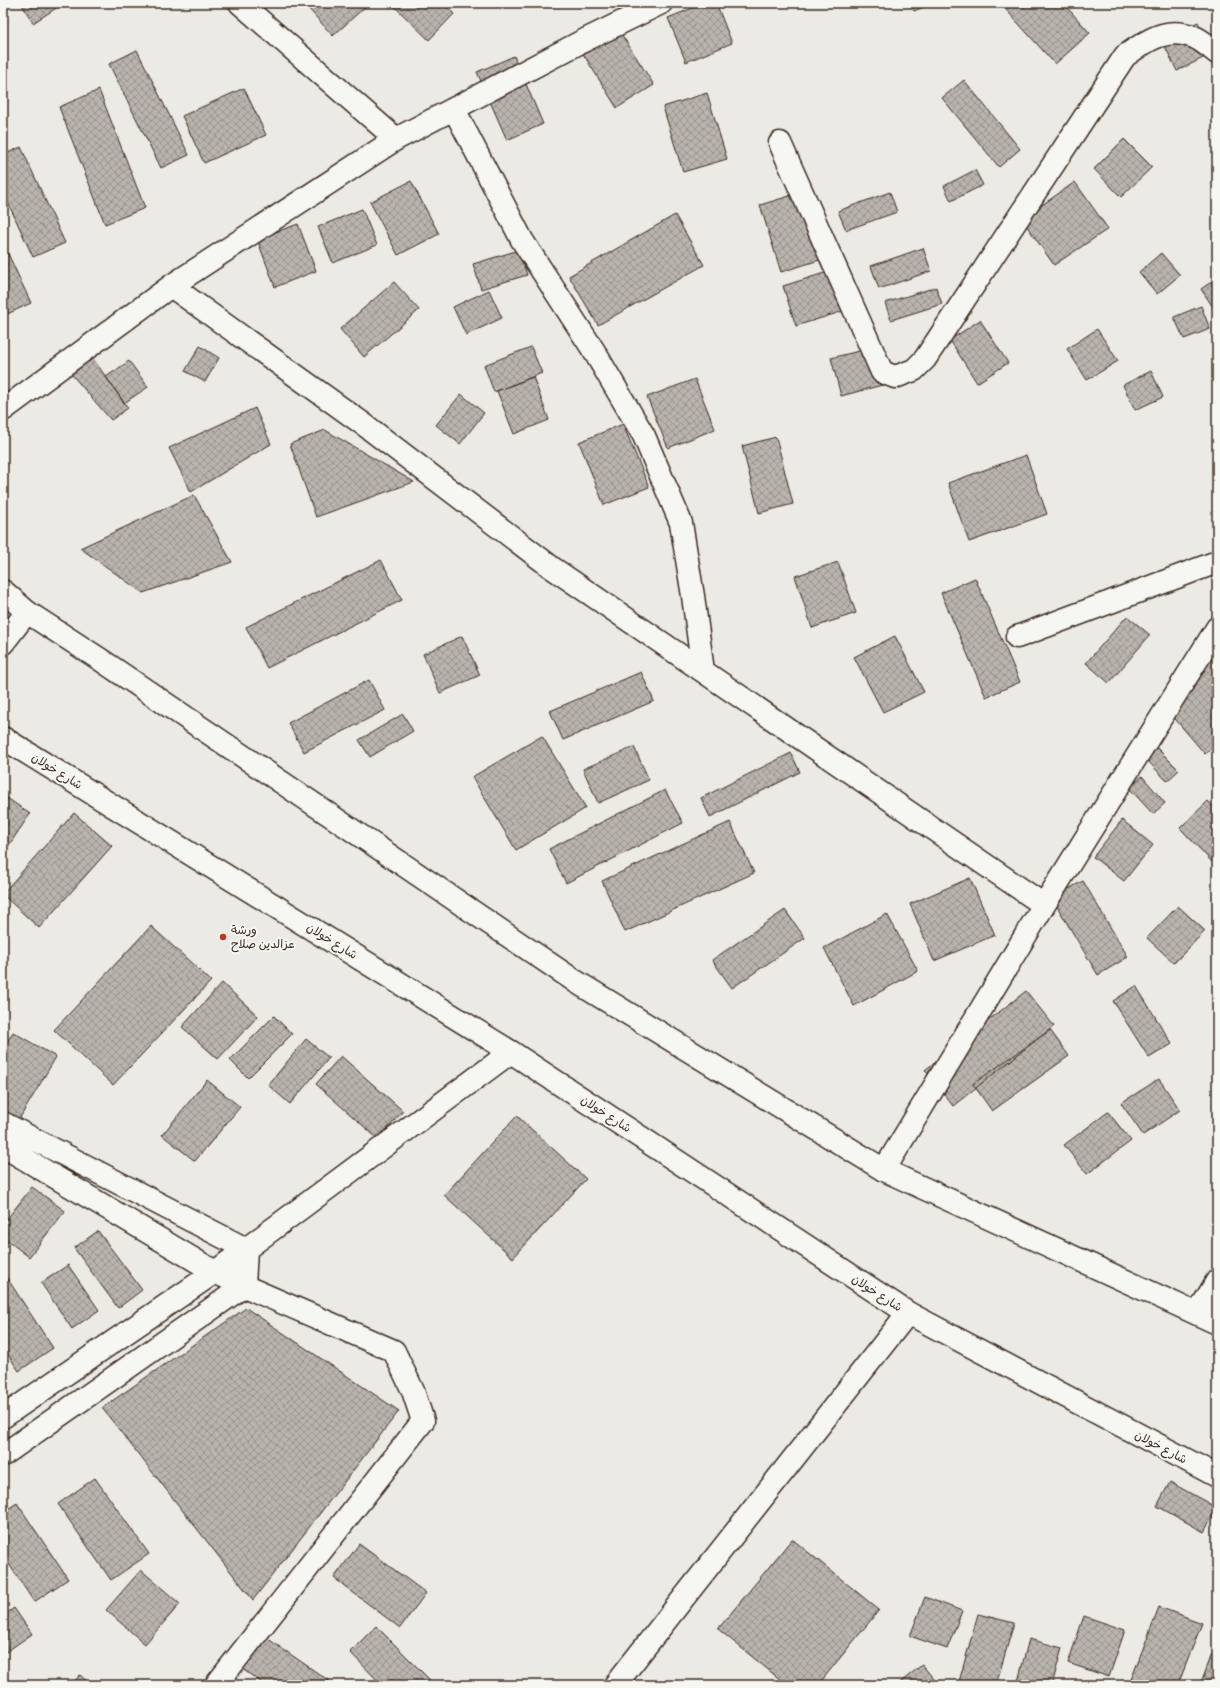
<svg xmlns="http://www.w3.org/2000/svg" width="1220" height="1688" viewBox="0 0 1220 1688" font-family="Itim,'Playpen Sans Arabic',sans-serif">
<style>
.building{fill:url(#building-cross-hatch);stroke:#3b2a1e}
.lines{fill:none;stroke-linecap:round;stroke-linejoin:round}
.minor-casing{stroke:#3b2a1e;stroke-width:25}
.major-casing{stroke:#3b2a1e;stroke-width:25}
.minor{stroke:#f6f6f2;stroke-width:22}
.major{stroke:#f6f6f2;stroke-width:22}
.poi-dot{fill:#c8321e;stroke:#f6f6f2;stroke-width:1.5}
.labels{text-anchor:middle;stroke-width:4;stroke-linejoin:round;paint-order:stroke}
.street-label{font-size:12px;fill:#3b2a1e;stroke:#f6f6f2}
.poi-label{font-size:12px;fill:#3b2a1e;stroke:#f6f6f2;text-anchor:start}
</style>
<defs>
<pattern id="building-cross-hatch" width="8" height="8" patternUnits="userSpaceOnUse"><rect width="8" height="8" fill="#bab4ae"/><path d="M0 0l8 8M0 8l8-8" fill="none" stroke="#98938d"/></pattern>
</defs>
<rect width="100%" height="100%" fill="#ebeae5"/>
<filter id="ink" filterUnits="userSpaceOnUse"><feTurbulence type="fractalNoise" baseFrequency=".025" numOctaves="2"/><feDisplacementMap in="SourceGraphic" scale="8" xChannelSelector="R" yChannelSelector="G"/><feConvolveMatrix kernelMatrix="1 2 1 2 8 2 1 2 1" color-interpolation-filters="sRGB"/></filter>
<g filter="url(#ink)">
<path class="building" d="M21,3H60L61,5L33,23Z
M312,3H366L367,5L333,36L307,7Z
M391,3H443L454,14L429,40Z
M705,3H716L732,43L686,62L668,18Z
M910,3H933L914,11Z
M1000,3H1063L1090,33L1055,64Z
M611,18L654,85L617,108L575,41Z
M1198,22L1213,53L1177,71L1162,40Z
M137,50L189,155L161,168L109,64Z
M514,56L543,124L507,140L477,72Z
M964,80L1020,149L999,167L942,98Z
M244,88L266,135L204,163L182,116Z
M99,90L145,208L105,224L59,107Z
M707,93L727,159L683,172L663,107Z
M1124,139L1152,167L1121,197L1094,169Z
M21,147L65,243L33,257L3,192V155Z
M975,170L983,185L951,201L944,186Z
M411,181L439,234L398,255L370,202Z
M1075,182L1108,229L1054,265L1022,219Z
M806,191L826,258L781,272L760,205Z
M890,192L897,212L846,230L838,211Z
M362,209L377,245L333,263L318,227Z
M675,215L704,265L598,325L569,276Z
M298,224L316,271L275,287L257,239Z
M3,243L31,303L3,316Z
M923,248L931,271L879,289L871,266Z
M519,250L527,275L481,289L473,264Z
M1161,253L1180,275L1157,294L1139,272Z
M837,269L850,309L796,326L783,286Z
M1217,278V313L1201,289Z
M394,282L419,310L364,357L340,329Z
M936,287L942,304L891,320L885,303Z
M489,290L502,318L466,335L453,307Z
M1201,306L1210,329L1184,339L1174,317Z
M980,320L1008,363L977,383L950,340Z
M1097,329L1118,361L1087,380L1067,349Z
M84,346L128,408L111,420L60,361Z
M200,346L219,358L205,382L185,371Z
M531,347L542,373L494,392L484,365Z
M875,347L886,384L841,396L831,358Z
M129,361L148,387L124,403L106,377Z
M1151,371L1163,397L1135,410L1123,385Z
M533,377L549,420L514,434L497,391Z
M695,379L715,429L668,448L647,397Z
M461,394L484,413L460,444L436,425Z
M255,408L271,444L191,492L169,448Z
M623,424L649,487L604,505L579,442Z
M325,430L414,482L316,517L290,444Z
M776,437L793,504L759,513L742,446Z
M1026,455L1047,514L969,542L948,483Z
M194,495L232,562L143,593L80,548Z
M381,560L402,600L267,668L246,627Z
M838,562L856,613L812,628L795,576Z
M975,578L1020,682L986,697L941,593Z
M1127,616L1150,635L1109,683L1086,663Z
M462,636L480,675L440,693L423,654Z
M895,636L924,692L883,712L854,657Z
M1217,650V744L1205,754L1159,700Z
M641,672L654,701L563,740L550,711Z
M369,680L385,710L304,752L288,723Z
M403,714L413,731L370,757L359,740Z
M542,736L586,808L516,850L472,777Z
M634,747L649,780L598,803L583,769Z
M1156,747L1179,770L1167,781L1145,758Z
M791,753L800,772L710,817L701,798Z
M1142,776L1165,803L1153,814L1129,788Z
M665,790L683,823L566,883L549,849Z
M3,795L30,814L3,854Z
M1208,801L1217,811V857L1212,862L1180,828Z
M74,813L112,846L39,928L3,895V893Z
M1122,820L1153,845L1124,881L1093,857Z
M730,822L754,873L625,932L602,881Z
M970,878L995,935L934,961L910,904Z
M1083,881L1128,957L1098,975L1052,898Z
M1178,906L1205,931L1174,963L1147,938Z
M785,910L805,938L732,988L712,960Z
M887,914L918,971L854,1006L824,948Z
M151,926L211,981L113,1085L54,1030Z
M222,983L258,1016L218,1059L182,1027Z
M1136,986L1172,1044L1149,1058L1113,1001Z
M1026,991L1054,1026L953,1106L925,1070Z
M274,1016L292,1034L248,1078L230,1060Z
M1050,1030L1069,1056L992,1111L973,1084Z
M13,1032L56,1057L18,1121L3,1112V1049Z
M306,1039L329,1058L290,1104L268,1085Z
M341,1056L403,1111L378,1139L316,1084Z
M1159,1079L1180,1110L1143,1135L1121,1103Z
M207,1080L240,1107L195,1161L162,1135Z
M1108,1112L1131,1141L1087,1174L1064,1145Z
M517,1116L586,1179L513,1258L444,1195Z
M32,1187L65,1211L29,1257L3,1237V1224Z
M98,1231L142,1290L118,1308L74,1248Z
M68,1265L99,1310L72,1329L41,1283Z
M3,1272L53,1348L19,1371L3,1347Z
M246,1308L399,1411L253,1600L102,1408Z
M95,1478L149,1554L111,1580L58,1504Z
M1170,1482L1217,1508L1204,1532L1157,1506Z
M17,1503L68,1579L34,1602L3,1555V1512Z
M792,1539L879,1610L818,1685H787L718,1629Z
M359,1544L426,1593L400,1628L334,1578Z
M141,1570L180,1604L145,1644L106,1610Z
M925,1597L962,1611L947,1649L910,1636Z
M1159,1607L1202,1623L1178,1685H1129Z
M14,1608L32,1634L3,1654V1616Z
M978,1614L1014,1623L996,1685H958Z
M1084,1616L1125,1630L1109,1677L1068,1663Z
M376,1626L435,1685H382L350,1652Z
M261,1634L335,1685H265L238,1666Z
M1029,1639L1062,1648L1052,1685H1017Z
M1212,1653L1217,1655V1685H1200Z
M922,1665L939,1685H897Z
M80,1675L91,1685H71Z"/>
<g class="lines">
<defs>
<path id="minor" d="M240,3L396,139
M454,109L522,240L594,351L644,436L681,523L693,596L703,671
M780,143L882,372L895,377L914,370L925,359L1125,56C1146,41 1166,26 1194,37C1202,40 1210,48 1217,53
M171,286L366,426L551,567L1044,905
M3,410L171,286L396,139L579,43L661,3
M1017,637L1217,562
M3,643L27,612
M3,1123L246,1249L244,1286L3,1455
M3,1146L215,1272L3,1417
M884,1170L1044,905L1217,628
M1198,1313L1217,1281
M216,1685L423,1421L413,1391L394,1351L244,1286L215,1272L511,1052
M615,1685L908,1313"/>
<path id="major" d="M3,591L27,612L101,660L575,981L884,1170L1217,1323
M3,738L511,1052L908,1313L1217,1476"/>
</defs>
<use href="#minor" class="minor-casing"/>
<use href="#major" class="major-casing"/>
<use href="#minor" class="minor"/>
<use href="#major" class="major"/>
</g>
</g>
<circle class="poi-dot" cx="223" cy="937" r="4"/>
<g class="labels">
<g class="street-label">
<text transform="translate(57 771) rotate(32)" y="4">شارع خولان</text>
<text transform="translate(332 941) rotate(32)" y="4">شارع خولان</text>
<text transform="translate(606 1114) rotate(33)" y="4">شارع خولان</text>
<text transform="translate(877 1293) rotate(33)" y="4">شارع خولان</text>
<text transform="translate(1161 1447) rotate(28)" y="4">شارع خولان</text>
</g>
<g class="poi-label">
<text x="231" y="934">ورشة<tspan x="231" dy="14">عزالدين صلاح</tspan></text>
</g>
</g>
<rect width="1220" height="1688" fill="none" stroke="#f6f6f2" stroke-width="16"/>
<rect x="8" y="8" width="1204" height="1672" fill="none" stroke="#3b2a1e" stroke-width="1.5" filter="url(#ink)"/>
</svg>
